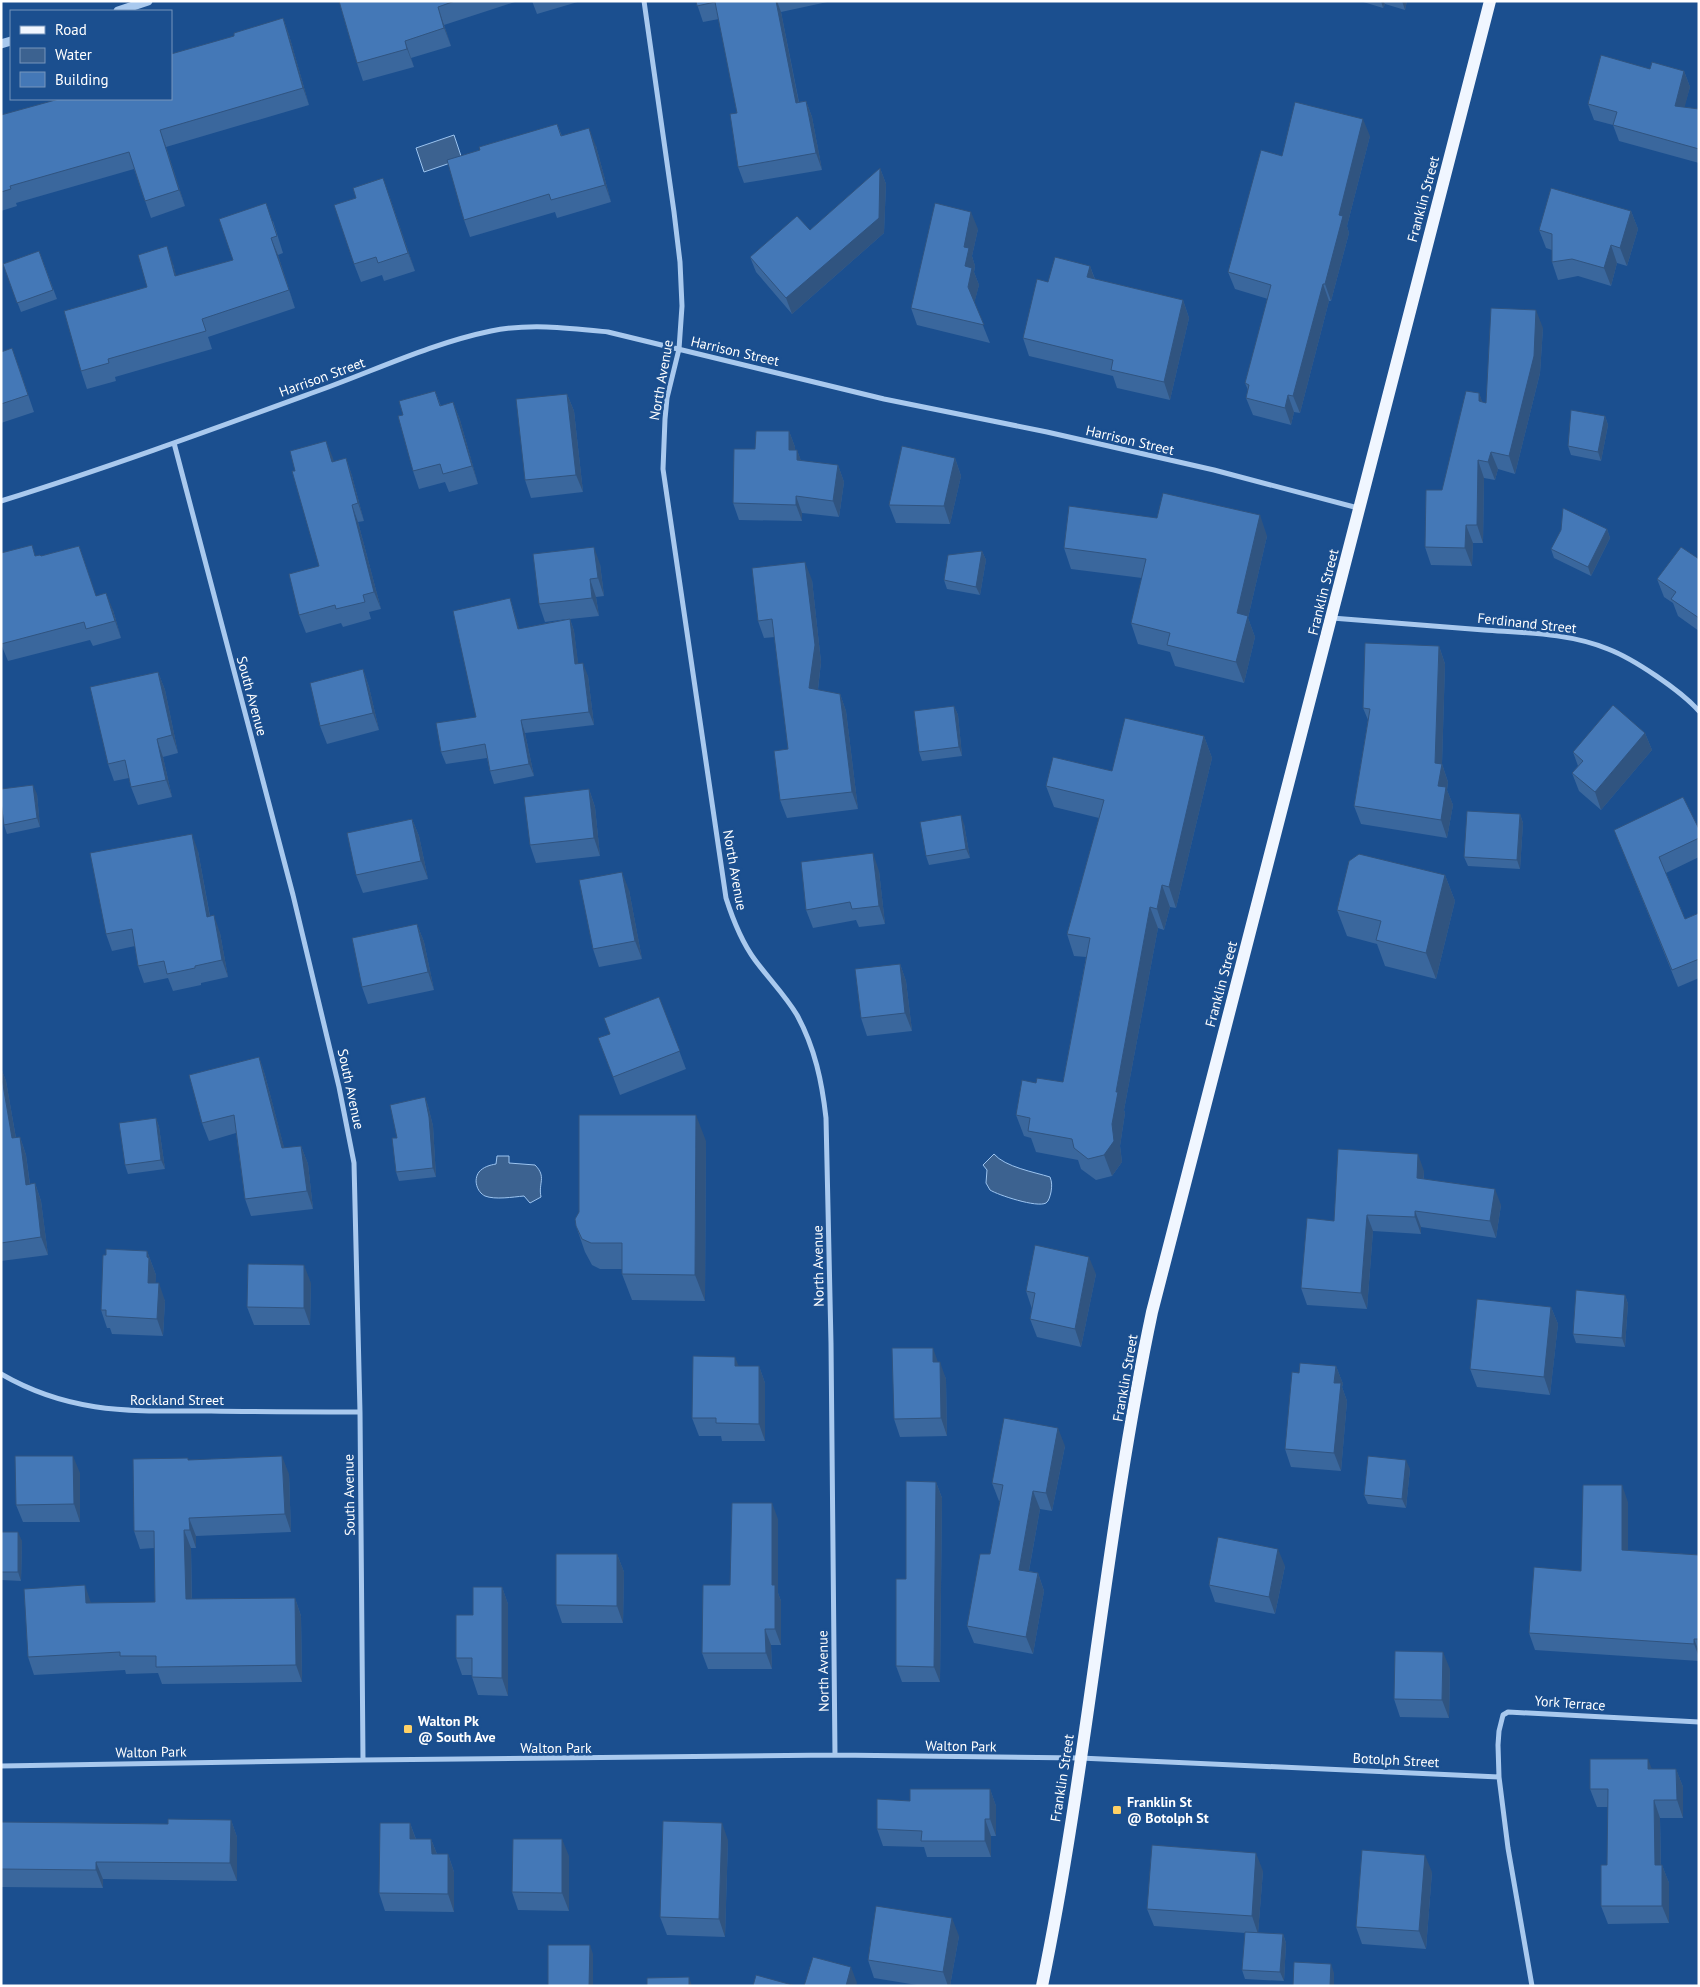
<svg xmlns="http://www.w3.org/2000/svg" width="1700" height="1987" viewBox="0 0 1700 1987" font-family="'PT Sans',sans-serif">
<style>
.water{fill:#3c6290;stroke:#9cc4f0}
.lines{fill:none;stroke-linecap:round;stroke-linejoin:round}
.minor{stroke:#a9c9ee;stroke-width:5}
.tertiary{stroke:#a9c9ee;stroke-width:9}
.primary{stroke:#f0f6ff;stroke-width:12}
.wall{fill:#3a679d}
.shaded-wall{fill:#305480}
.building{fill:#4478b7;stroke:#305480}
.poi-dot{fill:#ffd166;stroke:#1b4f8f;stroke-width:2}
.labels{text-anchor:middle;stroke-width:5;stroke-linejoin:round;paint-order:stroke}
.street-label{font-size:14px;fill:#fff;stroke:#1b4f8f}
.poi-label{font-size:14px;font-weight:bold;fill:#fff;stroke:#1b4f8f;text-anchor:start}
</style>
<rect width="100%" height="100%" fill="#1b4f8f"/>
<path class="water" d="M454,135L462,159L424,172L416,148Z
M994,1154C1005,1167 1034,1172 1050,1177C1052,1182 1052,1186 1051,1192C1050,1196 1049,1201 1046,1203C1037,1208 998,1195 990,1190L986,1183L987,1170L983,1165Z
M497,1156H509V1163L535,1165C547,1177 538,1183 541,1197L530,1203L524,1196C513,1197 495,1200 485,1196C477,1192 473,1180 479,1172C483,1167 490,1165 496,1164Z"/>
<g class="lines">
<path class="minor" d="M644,1L674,212L680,262L682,306L679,349L667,398L665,419L663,469L726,898C733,920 741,941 755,960C769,979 785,995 797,1015C815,1048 822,1082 826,1118L831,1343L835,1755
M174,443L293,895L339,1087L354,1163L360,1412L363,1760
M1,501C110,467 216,428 323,389C378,369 433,343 491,331C529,323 570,328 608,332L884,399L1047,432L1214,470L1358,508
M1332,618C1383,622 1434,626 1484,630C1526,633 1569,633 1608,649C1634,659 1680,690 1699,711
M1,1374C72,1415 133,1411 211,1411C261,1412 310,1412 360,1412
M1,1766L363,1760L835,1755L1080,1758L1499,1777L1508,1848L1532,1986
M1499,1777L1498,1745L1499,1731L1503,1715L1508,1712L1699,1722"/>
<path class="tertiary" d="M118,11L148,1
M1,44L11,41"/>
<path class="primary" d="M1042,1986C1088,1763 1105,1535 1152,1312L1490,1"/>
</g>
<path class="wall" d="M339,1H518L444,25L451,46L411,58L414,67L363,81L357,63Z
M532,1H581L537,14Z
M696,1H832L781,12L799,102L806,101L812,117L822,170L744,183L738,167L737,113L719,19L703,22Z
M1360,1H1407L1405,10L1385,4L1383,8Z
M283,18L289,35L309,105L166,147L185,206L151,218L134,169L16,203L17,206L1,211V115L171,99L234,36Z
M1650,69L1684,71L1690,87L1684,107L1699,109V163L1619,141L1613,125L1594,120L1588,104Z
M557,124L562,136L596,146L611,202L557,218L555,212L470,237L464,220L480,150Z
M1370,136L1347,226L1349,233L1331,301H1329L1300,413L1294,412L1291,425L1253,415L1246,398L1248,390L1245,383L1268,299L1235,289L1228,272L1282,156Z
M880,168L886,184L884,233L792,314L756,272L750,257L810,230Z
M389,195L415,271L384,281L382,275L361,282L354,264Z
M1631,211L1638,229L1627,266L1617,263L1611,286L1578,276L1558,280L1552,262V250L1546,248L1539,230Z
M273,221L283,253L278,255L295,308L208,337L212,349L115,377L116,381L87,389L81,371L147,287L173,264L176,276L233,260Z
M978,229L972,256L975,266L974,272L979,285L974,303L990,343L917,325L911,308Z
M39,251L57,299L21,312L3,264Z
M1090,266L1095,279L1183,300L1189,318L1170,400L1117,388L1113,376L1029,356L1023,338L1048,282Z
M1543,328L1540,373L1515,474L1498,469L1495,480L1484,478L1483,543H1473L1472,566L1431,565L1425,547L1442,490L1479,393L1482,402L1486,403Z
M1,352L18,365L34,412L1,423Z
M435,391L441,406L453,402L460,420L478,484L449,492L445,482L419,489L413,471L403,415Z
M567,394L574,411L583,492L531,498L525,480Z
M1605,416L1608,425L1601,461L1571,455L1568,446Z
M789,431L795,447V450H797L801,461L838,465L844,482L839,517L802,513V521L739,520L733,503L755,449Z
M346,458L352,476L364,521L358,522L381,609L369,612L371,619L343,627L341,623L306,633L299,615L319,566L334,462Z
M955,458L961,476L950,524L896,523L889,505Z
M1607,529L1610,538L1591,576L1554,558L1551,549Z
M1267,536L1248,618L1255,637L1244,683L1175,666L1170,652L1138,644L1131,623L1142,578L1071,569L1064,548Z
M79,546L96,596L113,610L121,638L93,646L90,640L8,661L1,644L36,556H41Z
M982,551L986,560L980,595L947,589L944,580Z
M1699,559V631L1678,616L1673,603L1664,597L1657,579Z
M600,564L604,596L596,597L599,616L570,619L574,631L578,664L588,676L594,725L525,733L534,776L494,784L490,771L487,758L446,764L441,752L476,717L510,598L519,629L567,619L545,622L539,604Z
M812,580L821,662L818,690L840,694L846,711L858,809L787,818L780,800L788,749L775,637L764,638L758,621Z
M1439,646L1445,664L1442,764L1448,782L1447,790L1453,805L1447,838L1361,824L1354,806L1368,720L1363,708Z
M363,669L369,687L379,730L327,744L320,726Z
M158,672L165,690L178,753L163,757L172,797L138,805L131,787L129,778L114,781L108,764Z
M954,706L958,715L962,756L922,761L919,752Z
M1645,733L1652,750L1601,810L1579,791L1572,773L1578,766L1573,752Z
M1204,736L1212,758L1176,908L1170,907L1164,930L1158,928L1124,1110L1125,1113L1120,1146L1122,1162L1112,1176L1096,1180L1081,1169L1078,1160L1036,1152L1031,1138L1024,1136L1016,1115L1036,1083L1063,1082L1086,957L1074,956L1067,934L1099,818L1054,807L1046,786L1112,771Z
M589,789L595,807L600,856L536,863L530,845Z
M37,794L40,827L7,834L4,825Z
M1520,814L1523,823L1520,869L1468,866L1464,857Z
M412,819L419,836L428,879L363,893L356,875Z
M964,824L970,858L929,865L926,856Z
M1699,829V857L1666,873L1685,919L1699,913V978L1678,987L1614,830Z
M198,851L210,916L220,933L228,977L201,983V985L173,991L168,978L144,983L138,966L135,946L112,951L106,934Z
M879,871L885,924L859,927L856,920L813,928L806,910Z
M1445,875L1455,901L1436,979L1385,966L1377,944L1347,936L1337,910Z
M629,890L642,959L599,967L593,949Z
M417,924L424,942L434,990L368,1004L362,987Z
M900,964L906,981L912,1031L867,1036L861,1018Z
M659,997L686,1069L620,1095L598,1038L610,1034Z
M259,1057L265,1075L284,1148L301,1146L308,1164L313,1209L251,1216L245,1199L236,1133L209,1141L202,1123Z
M1,1068L6,1081L16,1138L20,1137L26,1155L30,1184L35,1183L41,1201L48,1255L1,1261Z
M425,1097L428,1106L433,1126L436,1177L399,1181L396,1172L397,1138Z
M156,1118L159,1127L165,1169L128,1174L125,1165Z
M706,1141L705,1301L632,1300L622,1274V1269H600L592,1265L585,1252L576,1226Z
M1424,1171V1179L1501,1205L1496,1238L1421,1227V1234L1373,1231L1367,1309L1307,1305L1301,1288L1334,1221Z
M147,1251L156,1275L155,1283L165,1301L163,1336L112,1334L110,1328H107L101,1310Z
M1096,1274L1081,1347L1037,1337L1030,1319L1032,1309L1026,1291Z
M311,1283L310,1325H254L247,1307Z
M1625,1295L1628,1304L1625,1347L1576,1343L1573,1334Z
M1551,1307L1558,1324L1550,1395L1477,1387L1470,1369Z
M938,1362L946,1379L947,1436L900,1437L894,1419Z
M738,1366H759L765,1383V1441H722L721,1436H699L692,1418Z
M1336,1366L1343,1384L1342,1387L1347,1401L1341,1471L1291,1467L1285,1449L1299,1373Z
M1065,1446L1052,1511L1040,1509L1029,1571L1038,1573L1044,1591L1033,1654L974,1643L967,1626L990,1554L1000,1501H999L992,1483Z
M189,1460L289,1474L291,1532L196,1536V1548H191L192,1599L295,1598L301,1616L302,1682L162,1684L158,1673L126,1674L125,1670L34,1675L28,1657L91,1603L155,1602L154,1548L140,1549L134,1531Z
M1410,1469L1406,1508L1368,1504L1364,1495Z
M80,1473V1522H23L16,1505Z
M936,1482L942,1498L940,1682H902L896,1666L906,1579Z
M1628,1502V1550L1699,1555V1661L1535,1650L1529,1633L1581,1571Z
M778,1519V1593L781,1601V1645H771L772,1669H708L702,1653L730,1585Z
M1,1532L22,1541L21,1581L1,1580Z
M617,1554L624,1572L623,1623H562L556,1605Z
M1285,1566L1275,1614L1215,1602L1209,1585Z
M502,1587L508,1604V1696L478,1695L472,1677V1675H462L456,1658L473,1615Z
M1450,1669L1449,1718L1400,1717L1394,1699Z
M1652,1769H1676L1683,1787V1818H1660L1661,1865H1662L1669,1883V1923L1608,1924L1601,1906L1607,1865L1608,1807H1597L1590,1789Z
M990,1789L996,1806V1836H991V1857H927L924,1847L883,1846L877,1829L910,1801Z
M231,1820L237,1837V1881L103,1879V1888L1,1887V1822L168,1824Z
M410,1823L416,1839H431L437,1854H448L454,1872V1912L385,1911L379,1893Z
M728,1840L725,1937L667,1935L660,1917Z
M569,1856V1911L518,1910L512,1892Z
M1263,1871L1258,1933L1283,1934L1286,1943L1284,1981L1245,1979L1242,1970L1245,1933L1154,1926L1147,1909Z
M1432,1872L1426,1949L1362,1944L1356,1927Z
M959,1936L950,1986H923L874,1978L868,1960Z"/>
<path class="shaded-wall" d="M776,1H777L781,12L802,119L796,103Z
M1381,1H1383L1385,4L1383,8Z
M1402,1H1407L1405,10Z
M438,7L451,46L444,28Z
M283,18L289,35L309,105L303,88Z
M405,41L411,58L414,67L407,49Z
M1684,71L1690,87L1681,121L1675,106Z
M806,101L812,117L822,170L816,153Z
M1363,119L1370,136L1347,226L1349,233L1331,301L1325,284L1339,215Z
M589,128L596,146L611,202L605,185Z
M160,130L166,147L185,206L179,190Z
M880,168L886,184L884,233L792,314L786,298Z
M383,178L389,195L415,271L408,253Z
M1631,211L1638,229L1627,266L1620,248Z
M971,212L978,229L972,256L975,266L974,272L979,285L974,304L968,287L965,266L964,247Z
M271,238L278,255L295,308L289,290Z
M1611,245L1617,263L1611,286L1604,268Z
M167,246L173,264L181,294L175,276Z
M1090,266L1096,283L1087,277Z
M1323,284L1329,301L1300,413L1293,396Z
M1183,300L1189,318L1170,400L1164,382Z
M1536,310L1543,328L1540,373L1515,474L1509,456Z
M1479,393L1486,411L1479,401Z
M567,394L574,411L583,492L576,475Z
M1288,395L1294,412L1291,425L1285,408Z
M453,402L460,420L478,484L472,466Z
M1605,416L1608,425L1601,461L1598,452Z
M789,431L795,447L794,466L789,450Z
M326,441L333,458L339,480L332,462Z
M797,450L803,466L797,460Z
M1491,452L1498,469L1495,480L1488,462Z
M346,458L352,476L364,521L358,503Z
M955,458L961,476L950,524L944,506Z
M1478,460L1484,478L1483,543L1477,525Z
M838,465L844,482L839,517L833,501Z
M796,496L802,513V521L796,505Z
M352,505L358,522L381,609L374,592Z
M1260,515L1267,536L1248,618L1255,637L1244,683L1236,662L1237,613Z
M1466,525L1473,543L1472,566L1465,548Z
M1607,529L1610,538L1591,576L1588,567Z
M594,547L600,564L604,596L598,578Z
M982,551L986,560L980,595L976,587Z
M805,562L812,580L821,662L816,706L809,688Z
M590,579L596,597L599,616L592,598Z
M106,593L113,610L121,638L115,621Z
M510,598L514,611L523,641L518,629Z
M570,619L574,631L580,677L575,664Z
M1439,646L1445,664L1442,764L1448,782L1447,790L1453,805L1447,838L1441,820L1438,786L1435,763Z
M583,663L588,676L594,725L589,712Z
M363,669L369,687L379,730L373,713Z
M158,672L165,690L178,753L172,735Z
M840,694L846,711L858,809L852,792Z
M954,706L958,715L962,756L959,747Z
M521,720L525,733L534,776L529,764Z
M1645,733L1652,750L1601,810L1595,792Z
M1204,736L1212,758L1176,908L1169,887Z
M157,739L163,757L172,797L166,780Z
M33,785L37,794L40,827L37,818Z
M589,789L595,807L600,856L594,838Z
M1520,814L1523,823L1520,869L1517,860Z
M961,815L964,824L970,858L966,849Z
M412,819L419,836L428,879L421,861Z
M192,834L198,851L213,934L207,917Z
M873,853L879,871L885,924L879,906Z
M622,872L629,890L642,959L635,941Z
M1445,875L1455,901L1436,979L1426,953Z
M1162,885L1170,907L1164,930L1157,909Z
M1150,907L1158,928L1124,1110L1125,1113L1120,1146L1122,1162L1112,1176L1104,1155L1112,1124L1116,1092Z
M214,915L220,933L228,977L222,960Z
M417,924L424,942L434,990L428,972Z
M900,964L906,981L912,1031L905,1013Z
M259,1057L265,1075L289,1166L282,1148Z
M1,1068L6,1081L19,1156L12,1138L1,1073Z
M425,1097L428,1106L433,1126L436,1177L433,1168Z
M696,1115L706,1141L705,1301L695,1275Z
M156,1118L159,1127L165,1169L161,1160Z
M20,1137L26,1155L32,1202L26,1185Z
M301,1146L308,1164L313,1209L307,1191Z
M1418,1154L1424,1171L1423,1194L1417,1178Z
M35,1183L41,1201L48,1255L41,1237Z
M1495,1189L1501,1205L1496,1238L1490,1221Z
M1415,1211L1421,1227V1234L1415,1217Z
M1367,1215L1373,1231L1367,1309L1361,1293Z
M147,1251L156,1275L155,1300L148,1283L147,1257Z
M1089,1257L1096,1274L1081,1347L1075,1329Z
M304,1265L311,1283L310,1325L304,1308Z
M159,1283L165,1301L163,1336L157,1319Z
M1625,1295L1628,1304L1625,1347L1622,1338Z
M1551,1307L1558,1324L1550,1395L1544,1377Z
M933,1348L939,1365L933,1362Z
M735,1357L742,1374L735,1366Z
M940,1362L946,1379L947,1436L941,1418Z
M759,1366L765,1383V1441L759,1424Z
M1336,1366L1343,1384L1342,1387L1347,1401L1341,1471L1334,1453V1383Z
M1058,1428L1065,1446L1052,1511L1046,1493Z
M73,1456L80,1473V1522L74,1504Z
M282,1456L289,1474L291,1532L285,1514Z
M1406,1460L1410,1469L1406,1508L1402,1499Z
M936,1482L942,1498L940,1682L934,1667Z
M1622,1485L1628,1502V1567L1622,1550Z
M1033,1491L1040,1509L1026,1587L1019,1570Z
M772,1503L778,1519V1593L781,1601V1645L775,1629L772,1585Z
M189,1518L196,1536V1548L190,1530Z
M184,1530L191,1548L192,1617L186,1599Z
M18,1532L22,1541L21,1581L18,1572Z
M1278,1549L1285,1566L1275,1614L1269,1597Z
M617,1554L624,1572L623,1623L617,1606Z
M1038,1573L1044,1591L1033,1654L1026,1637Z
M85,1585L91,1603H86Z
M502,1587L508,1604V1696L502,1678Z
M295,1598L301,1616L302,1682L296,1665Z
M765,1629L771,1645L772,1669L766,1653Z
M1694,1639L1699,1651V1657L1694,1644Z
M1443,1652L1450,1669L1449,1718L1442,1700Z
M1648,1759L1655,1777L1648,1769Z
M1676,1769L1683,1787V1818L1677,1800Z
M990,1789L996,1806V1836L990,1819Z
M1654,1800L1660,1818L1661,1883L1655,1865Z
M985,1819L991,1836V1857L985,1841Z
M231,1820L237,1837V1881L230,1863Z
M410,1823L416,1840L410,1839Z
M722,1823L728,1840L725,1937L719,1919Z
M431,1839L438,1857L432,1854Z
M562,1839L569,1856V1911L562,1893Z
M1256,1853L1263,1871L1258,1934L1252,1916Z
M448,1854L454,1872V1912L448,1894Z
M1425,1855L1432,1872L1426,1949L1419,1931Z
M96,1862L103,1879V1888L96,1870Z
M1662,1865L1669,1883V1923L1662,1906Z
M952,1918L959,1936L950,1986H948L943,1972Z
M1283,1934L1286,1943L1284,1981L1280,1972Z
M590,1945L593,1954V1986H589Z
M1331,1964L1334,1973V1986H1330Z
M851,1967L857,1983L856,1986H846Z
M689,1977L692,1986H689Z"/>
<path class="building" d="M339,1H455L438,7L444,28L405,41L407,49L357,63Z
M696,1H776L796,103L806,101L816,153L738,167L730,114L737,113L715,2L697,6Z
M283,18L303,88L160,130L179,190L145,201L129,152L10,186L11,189L1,192V115L59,99H171V54L234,36V33Z
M1601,55L1650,69L1652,62L1684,71L1675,106L1699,109V149L1613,125L1617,112L1588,104Z
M1295,102L1363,119L1339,215L1343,216L1325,284H1323L1293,396L1288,395L1285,408L1246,398L1249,385L1245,383L1271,285L1228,272L1261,150L1282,156Z
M557,124L561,136L589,128L605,185L551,200L549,194L464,220L447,160L480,150L479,147Z
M880,168L879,218L786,298L750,257L797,216L810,230Z
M383,178L408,253L378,263L376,257L354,264L334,205L356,198L353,188Z
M1551,188L1631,211L1620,248L1611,245L1604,268L1572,259L1552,262V234L1539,230Z
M266,203L277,236L271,238L289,290L202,319L206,331L108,359L109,363L81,371L64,311L147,287L138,255L167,246L175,276L233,260L219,219Z
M935,203L971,212L964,247L969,248L965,266L972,268L968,287L984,325L911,308Z
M39,251L53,290L17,303L3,264Z
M1055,257L1090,266L1087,277L1183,300L1164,382L1111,370L1113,360L1023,338L1037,279L1048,282Z
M1491,308L1536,310L1534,356L1509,456L1491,452L1488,462L1478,460L1477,525H1466L1465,548L1425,547L1426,490H1442L1466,391L1479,393V401L1486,403Z
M12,348L28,395L1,404V352Z
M435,391L440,406L453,402L472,466L443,474L440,464L413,471L398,416L403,415L399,401Z
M567,394L576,475L525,480L516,399Z
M1571,410L1605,416L1598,452L1568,446Z
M756,431H789V450H797V460L838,465L833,501L796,496V505L733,503L734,449H755Z
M326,441L332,462L346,458L358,503L352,505L374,592L363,595L365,602L336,609L335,605L299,615L289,574L319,566L292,471H295L290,451Z
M902,446L955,458L944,506L889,505Z
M1163,493L1260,515L1237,613L1248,616L1236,662L1167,645L1170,633L1131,623L1146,559L1064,548L1069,506L1157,518Z
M1563,508L1607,529L1588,567L1551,549L1561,530Z
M32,545L35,556L40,555L41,556L79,546L96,596L106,593L115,621L86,629L84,622L1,644V553Z
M594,547L598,578L590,579L592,598L539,604L533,554Z
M1681,547L1699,559V618L1671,599L1676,592L1657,579Z
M982,551L976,587L944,580L948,555Z
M805,562L815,645L809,688L840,694L852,792L780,800L774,751L788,749L772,619L758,621L752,568Z
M510,598L518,629L570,619L575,664L583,663L589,712L521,720L529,764L490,771L485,744L441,752L436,723L476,717L453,611Z
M1365,643L1439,646L1435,763L1442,764L1438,786L1446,787L1441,820L1354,806L1370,709L1363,708Z
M363,669L373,713L320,726L310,683Z
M158,672L172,735L157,739L166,780L131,787L125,760L108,764L90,687Z
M1613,705L1645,733L1595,792L1572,773L1583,761L1573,752Z
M954,706L959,747L919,752L914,711Z
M1125,718L1204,736L1169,887L1162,885L1157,909L1150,907L1116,1092H1118L1112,1124L1114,1141L1104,1155L1088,1159L1074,1148L1072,1139L1028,1131L1030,1118L1016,1115L1022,1080L1036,1083L1037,1078L1063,1082L1090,938L1067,934L1104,800L1046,786L1053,757L1112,771Z
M33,785L37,818L4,825L1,802V789Z
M589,789L594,838L530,845L524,797Z
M1683,797L1699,829V838L1659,857L1685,919L1699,913V959L1672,970L1614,830Z
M1467,811L1520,814L1517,860L1464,857Z
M961,815L966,849L926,856L920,822Z
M412,819L421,861L356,875L347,833Z
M192,834L207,917L214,915L222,960L195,966V968L167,974L164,961L138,966L132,929L106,934L90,853Z
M873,853L879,906L852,909L850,902L806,910L801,862Z
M1359,854L1445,875L1426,953L1376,940L1381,921L1337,910L1349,861Z
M622,872L635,941L593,949L579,880Z
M417,924L428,972L362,987L352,938Z
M900,964L905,1013L861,1018L855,969Z
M659,997L680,1051L613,1077L598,1038L610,1034L604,1018Z
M259,1057L282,1148L301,1146L307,1191L245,1199L234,1115L202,1123L189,1075Z
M1,1073L12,1138L20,1137L26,1185L35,1183L41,1237L1,1243Z
M425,1097L429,1117L433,1168L396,1172L392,1138H397L390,1105Z
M579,1115H696L695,1275L622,1274V1243H591L582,1239L576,1226L575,1219L579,1212Z
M156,1118L161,1160L125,1165L119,1123Z
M1338,1149L1418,1154L1417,1178L1495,1189L1490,1221L1415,1211V1217L1367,1215L1361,1293L1301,1288L1307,1218L1334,1221Z
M1035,1245L1089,1257L1075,1329L1030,1319L1035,1293L1026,1291Z
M106,1249L147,1251V1257L149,1258L148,1283H159L157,1319L106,1316V1310H101L103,1255H106Z
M248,1264L304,1265V1308L247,1307Z
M1576,1290L1625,1295L1622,1338L1573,1334Z
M1477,1299L1551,1307L1544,1377L1470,1369Z
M892,1348H933V1362H940L941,1418L894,1419Z
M693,1356L735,1357V1366H759V1424L716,1423V1418H692Z
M1300,1363L1336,1366L1334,1383H1341L1334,1453L1285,1449L1292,1372L1299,1373Z
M1004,1418L1058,1428L1046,1493L1033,1491L1019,1570L1038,1573L1026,1637L967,1626L980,1554H990L1003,1485L992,1483Z
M15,1456H73L74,1504L16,1505Z
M282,1456L285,1514L189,1518L190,1530H184L186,1599L295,1598L296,1665L156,1667V1656H120V1652L28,1657L24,1589L85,1585L86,1603L155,1602L154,1531H134L133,1459L188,1458V1460Z
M1368,1456L1406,1460L1402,1499L1364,1495Z
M906,1481L936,1482L934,1667L896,1666V1579H906Z
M1583,1485H1622V1550L1699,1555V1639H1694V1644L1529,1633L1534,1567L1581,1571Z
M732,1503H772V1585H775V1629H765L766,1653H702L703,1585H730Z
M1,1532H18V1572H1Z
M1218,1537L1278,1549L1269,1597L1209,1585Z
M556,1554H617V1606L556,1605Z
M473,1587H502V1678L472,1677V1658H456V1615H473Z
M1395,1651L1443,1652L1442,1700L1394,1699Z
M1590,1759H1648V1769H1676L1677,1800H1654L1655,1865H1662V1906H1601V1865H1607L1608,1789H1590Z
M910,1789H990V1819H985V1841H921L922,1831L877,1829V1799L910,1801Z
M168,1819L231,1820L230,1863L96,1862V1870L1,1869V1822L168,1824Z
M663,1821L722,1823L719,1919L660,1917Z
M380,1823H410V1839H431L432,1854H448V1894L379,1893Z
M513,1839H562V1893L512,1892Z
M1152,1845L1256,1853L1252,1916L1147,1909Z
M1362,1850L1425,1855L1419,1931L1356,1927Z
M876,1906L952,1918L943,1972L868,1960Z
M1245,1932L1283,1934L1280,1972L1242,1970Z
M548,1945H590L589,1986H548Z
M813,1957L851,1967L846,1986H804Z
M1294,1962L1331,1964L1330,1986H1293Z
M756,1975L796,1986H753Z
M689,1977V1986H647V1978Z"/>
<g class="poi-dot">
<rect x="403" y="1724" width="10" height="10" rx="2.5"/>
<rect x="1112" y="1805" width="10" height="10" rx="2.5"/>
</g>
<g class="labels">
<g class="street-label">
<text transform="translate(1423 199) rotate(-75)" y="5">Franklin Street</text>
<text transform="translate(735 351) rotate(13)" y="5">Harrison Street</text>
<text transform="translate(322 377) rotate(-20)" y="5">Harrison Street</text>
<text transform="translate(661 380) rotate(-80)" y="5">North Avenue</text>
<text transform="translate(1130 440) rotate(13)" y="5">Harrison Street</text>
<text transform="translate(1323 592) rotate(-76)" y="5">Franklin Street</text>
<text transform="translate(1527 623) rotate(6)" y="5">Ferdinand Street</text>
<text transform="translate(252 696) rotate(75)" y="5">South Avenue</text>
<text transform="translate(735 870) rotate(80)" y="5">North Avenue</text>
<text transform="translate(1221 984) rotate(-75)" y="5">Franklin Street</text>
<text transform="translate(351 1089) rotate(78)" y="5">South Avenue</text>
<text transform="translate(818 1266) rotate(-91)" y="5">North Avenue</text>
<text transform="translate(1125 1378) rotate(-80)" y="5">Franklin Street</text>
<text x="177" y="1405">Rockland Street</text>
<text transform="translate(349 1495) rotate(-91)" y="5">South Avenue</text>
<text transform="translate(823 1671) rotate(-91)" y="5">North Avenue</text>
<text transform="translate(1570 1703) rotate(4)" y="5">York Terrace</text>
<text transform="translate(961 1746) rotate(1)" y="5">Walton Park</text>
<text x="556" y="1753">Walton Park</text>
<text transform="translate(151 1752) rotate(-1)" y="5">Walton Park</text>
<text transform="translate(1396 1760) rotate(3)" y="5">Botolph Street</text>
<text transform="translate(1062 1778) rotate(-81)" y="5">Franklin Street</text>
</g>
<g class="poi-label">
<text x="418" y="1726">Walton Pk<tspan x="418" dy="16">@ South Ave</tspan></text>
<text x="1127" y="1807">Franklin St<tspan x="1127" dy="16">@ Botolph St</tspan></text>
</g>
</g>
<rect width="1700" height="1987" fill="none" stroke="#ffffff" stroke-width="5"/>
<rect x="10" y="10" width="162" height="90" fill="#1b4f8f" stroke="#7695bc"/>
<rect x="20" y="26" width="25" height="8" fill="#f0f6ff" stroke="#7695bc"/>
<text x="55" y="35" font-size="15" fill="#ffffff">Road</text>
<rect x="20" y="48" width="25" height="15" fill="#3c6290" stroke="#7695bc"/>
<text x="55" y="60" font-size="15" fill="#ffffff">Water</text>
<rect x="20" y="72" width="25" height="15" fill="#4478b7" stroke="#7695bc"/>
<text x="55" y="85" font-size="15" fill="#ffffff">Building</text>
</svg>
